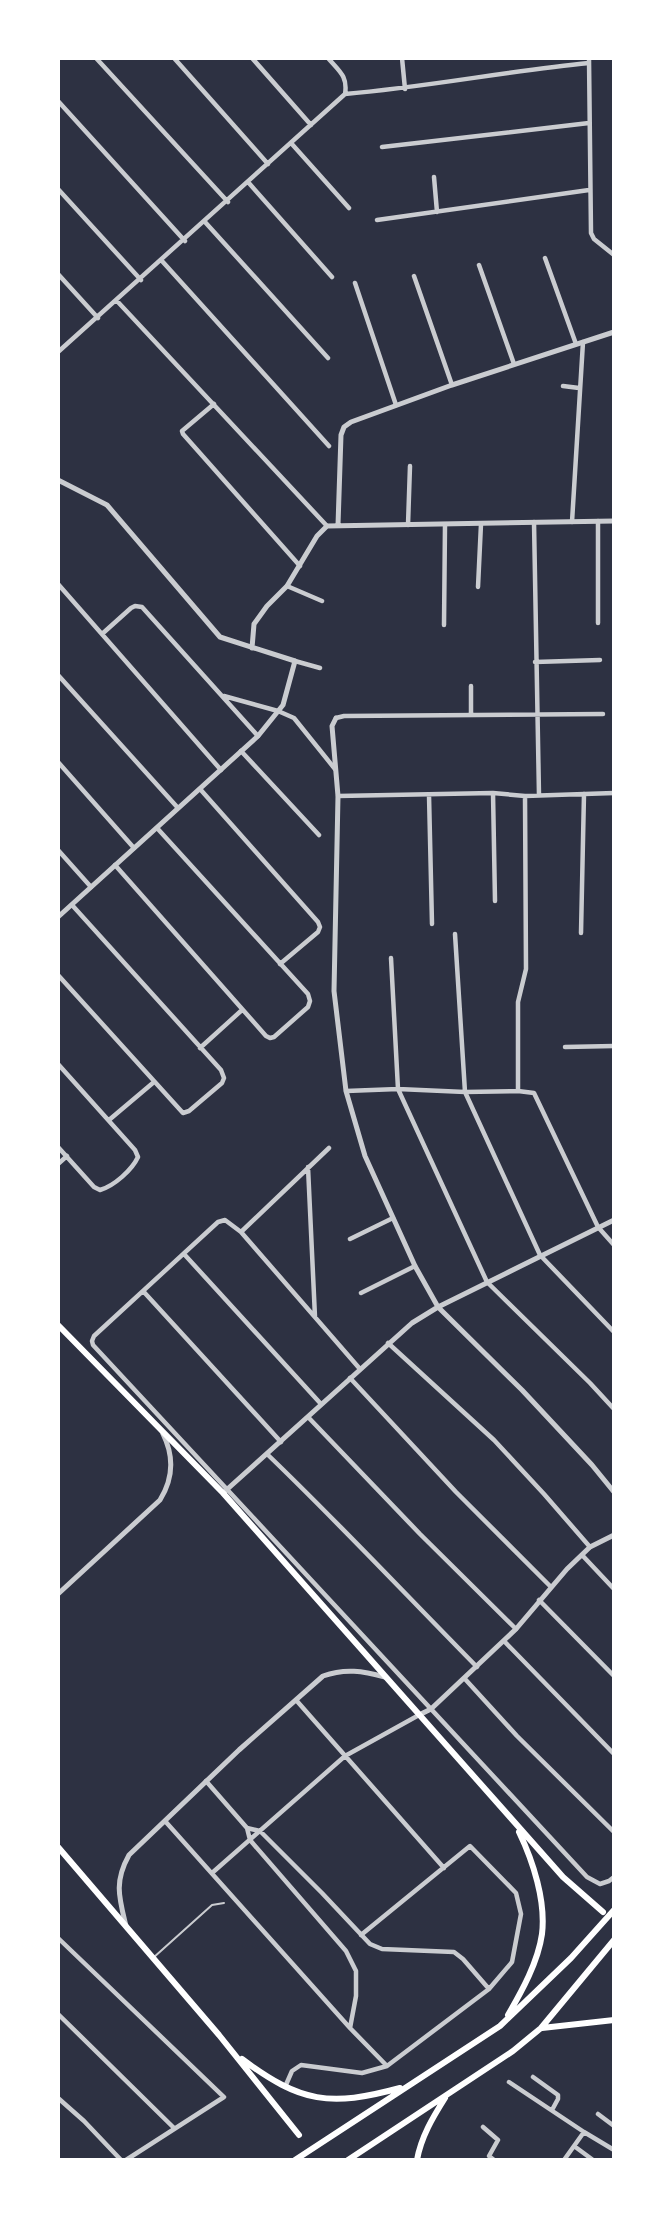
<svg xmlns="http://www.w3.org/2000/svg" width="672" height="2218" viewBox="0 0 672 2218" font-family="Ubuntu,sans-serif">
<style>
.lines{fill:none;stroke-linecap:round;stroke-linejoin:round}
.service{stroke:#caccd0;stroke-width:2}
.minor{stroke:#caccd0;stroke-width:4.5}
.tertiary{stroke:#caccd0;stroke-width:5}
.secondary{stroke:#fff;stroke-width:6}
</style>
<rect width="100%" height="100%" fill="#2d3142"/>
<g class="lines">
<path class="service" d="M153,1958L212,1905L224,1903"/>
<path class="minor" d="M96,58L228,202
M174,58L268,164
M252,58L311,125
M328,58C339,71 348,76 345,94
M402,58L405,89
M589,58L591,233L594,239L614,255
M345,94C427,87 507,71 589,63
M58,101L185,241
M291,143L349,208
M382,147L589,123
M434,177L437,212
M248,182L332,277
M58,189L141,280
M377,220L589,190
M205,222L328,358
M545,258L576,344
M162,261L329,446
M479,265L514,364
M58,274L98,318
M414,276L452,385
M355,283L396,405
M117,301L327,526
M58,352L345,94
M563,386L579,388
M214,404L182,431L183,434L300,566
M534,522L539,795
M572,522L583,342
M408,525L410,466
M58,584L221,770
M287,586L322,601
M478,587L481,524
M598,623V521
M444,625L445,525
M102,634L131,608L135,606L142,607L258,736
M295,661L320,668
M535,662L600,660
M58,675L178,808
M471,686V714
M224,696L278,711L294,718L335,769
M336,718L344,716L603,714
M241,751L319,835
M58,762L134,848
M200,789L318,922L320,927L318,932L280,964
M493,793L495,901
M429,795L432,924
M338,796L493,793L525,796L614,793
M58,850L91,887
M115,865L266,1036L270,1038L274,1037L308,1007L310,1001L308,994L157,828
M581,933L584,794
M455,934L465,1092L540,1255L614,1332
M391,958L398,1089L487,1282L590,1383L614,1409
M58,975L183,1113L189,1111L222,1083L224,1078L221,1070L72,905
M565,1047L614,1046
M200,1048L242,1010
M58,1064L135,1150L138,1157C132,1170 114,1186 100,1190L94,1187L58,1147
M346,1091L398,1089L465,1092L518,1091L534,1093L598,1227L614,1245
M518,1091V1002L526,969L525,796
M109,1120L154,1082
M58,1164L67,1156
M308,1167L315,1317
M241,1232L329,1148
M350,1239L393,1218
M184,1254L321,1404
M143,1291L281,1442
M361,1293L415,1266
M388,1343L494,1440L544,1494L590,1547
M360,1369L241,1232L225,1220L218,1222L94,1336L92,1341L93,1345L587,1877L600,1884L609,1881L614,1877
M350,1378L456,1492L550,1586
M308,1417L420,1534L516,1629
M267,1454C339,1523 407,1596 477,1667
M582,1555L614,1589
M539,1600L614,1676
M504,1641L614,1754
M465,1679L517,1736L614,1832
M296,1700L444,1868
M206,1781L247,1828L250,1840L346,1951L356,1971V1996L350,2028
M165,1821L350,2028L387,2066
M247,1828L260,1831L322,1893L370,1944L382,1949L454,1952L463,1959L489,1989
M212,1873L345,1756L419,1715
M58,1938L224,2097L126,2160
M58,2014L174,2128
M533,2077L558,2095V2099L552,2110
M509,2082L584,2132
M285,2087L292,2071L301,2065L362,2073L387,2066L489,1989L512,1962L521,1914L516,1893L470,1846L361,1935
M58,2098L84,2121L121,2160
M598,2114L614,2126
M483,2127L498,2140L489,2156L494,2160
M574,2146L593,2160
M564,2160L584,2132L614,2150"/>
<path class="tertiary" d="M58,480L107,505L220,637L295,661L283,705L258,736L58,917
M338,525L341,435L344,427L351,422L452,385L614,332
M252,648L254,624L267,606L287,586L317,536L327,526L614,521
M336,718L332,726L338,796L334,991L346,1091L365,1156L415,1266L438,1307L522,1390L592,1465L614,1492
M223,1493L412,1323L438,1307L614,1220
M58,1594L160,1500C173,1479 174,1456 163,1434
M419,1715L431,1709L516,1629L567,1569L590,1547L614,1535
M126,1926C119,1897 114,1882 129,1855L239,1750L323,1676C345,1668 363,1671 385,1677"/>
<path class="secondary" d="M58,1325L223,1493L563,1877L603,1912
M58,1847L219,2035L299,2135
M508,2015C522,1991 538,1962 542,1934C546,1901 533,1861 519,1832
M542,2028L614,2020
M242,2059C301,2103 330,2107 400,2088
M295,2160L500,2026L571,1958L614,1910
M348,2160L513,2051L541,2028L614,1940
M417,2160C421,2137 433,2117 445,2098"/>
</g>
<rect width="672" height="2218" fill="none" stroke="#ffffff" stroke-width="120"/>
</svg>
